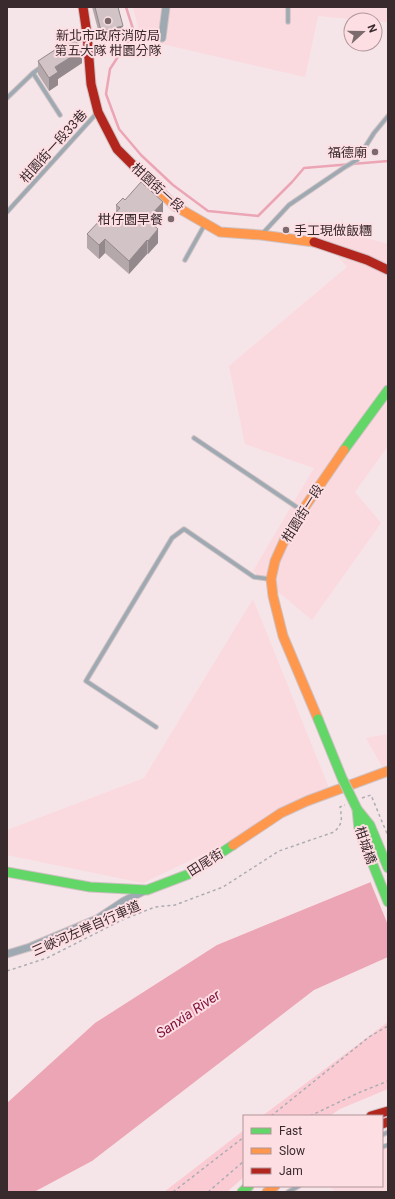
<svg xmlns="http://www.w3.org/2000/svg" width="395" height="1199" viewBox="0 0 395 1199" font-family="Roboto,'Noto Sans TC',sans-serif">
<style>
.built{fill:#fad9df}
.green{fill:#fbcbd4}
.water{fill:#eca5b4}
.pier{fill:#f6e5e8}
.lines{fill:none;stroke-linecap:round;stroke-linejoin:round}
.stream{stroke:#eca5b4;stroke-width:2.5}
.lane-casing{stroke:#cfc1c3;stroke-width:5.5}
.street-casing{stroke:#cfc1c3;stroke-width:9}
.fast-casing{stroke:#cfc1c3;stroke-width:11}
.slow-casing{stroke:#cfc1c3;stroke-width:11}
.jam-casing{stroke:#cfc1c3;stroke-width:11}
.path{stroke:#abadb3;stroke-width:1.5;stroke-dasharray:3 3;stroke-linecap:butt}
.lane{stroke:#9ea9b2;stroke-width:3.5}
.street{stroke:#9ea9b2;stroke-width:7}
.fast{stroke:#63d668;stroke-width:9}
.slow{stroke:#ff974d;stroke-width:9}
.jam{stroke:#b3261e;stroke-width:9}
.fast-bridge-casing{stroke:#cfc1c3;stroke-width:11;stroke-linecap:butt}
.fast-bridge{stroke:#63d668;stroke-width:9}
.wall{fill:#b5a8aa}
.shaded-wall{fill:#93888b}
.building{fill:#d2c3c6;stroke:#93888b}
.poi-dot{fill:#7b6b6e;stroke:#fddee3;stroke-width:1.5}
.labels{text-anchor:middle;stroke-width:4;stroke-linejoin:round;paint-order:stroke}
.poi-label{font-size:13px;fill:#392a2d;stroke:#fddee3;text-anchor:end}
.street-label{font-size:13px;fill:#392a2d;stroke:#fddee3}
.water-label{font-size:14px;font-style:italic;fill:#7e0d38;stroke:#fddee3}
</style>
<rect width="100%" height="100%" fill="#f6e5e8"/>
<path class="built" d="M133,7H388V22L375,21V20H361L318,16L305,77L141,39Z
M308,222L388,244V446L355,492L381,523L312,620L253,571L314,468L245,444L229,366L347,267Z
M253,599L331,793L143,883L7,855V830L144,778Z
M388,734V777L366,738Z
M388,1146V1192H337L328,1186H382V1149Z"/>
<path class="green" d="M388,1022V1089L340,1109L330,1116H262Z
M244,1130V1177L227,1192H164Z"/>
<path class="water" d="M388,875V957L314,990L92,1161L34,1192H7V1103L95,1023L217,945Z"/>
<path class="pier" d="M388,873V925L370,881Z"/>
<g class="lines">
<path class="stream" d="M126,7L134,32L110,69L106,94L119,129L141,155L173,185L208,211L258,216L292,182L304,168L388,161"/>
<defs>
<path id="lane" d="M288,22V7
M73,45L85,35
M33,73L60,115
M7,98L33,73L40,68
M7,212L96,114
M263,233L289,205L345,167L357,160L374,133L388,116
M185,260L205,224
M194,438L301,510
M156,727L86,681L172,538L184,529L254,577L269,579
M382,1135L388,1132
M382,1147L388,1145
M288,1192L299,1186"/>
<path id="street" d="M162,38L166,7
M7,954L30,947L97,919L124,901L146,890"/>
<path id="fast" d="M344,450L388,390
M357,809L359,830L388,902
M357,809L370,825L388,868
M7,872L90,887L147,890L189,874L233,845
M242,1192L249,1186"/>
<path id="slow" d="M146,178L175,206L220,232L261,235L314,242
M318,719L283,636L273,596L271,579L275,561L289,530L344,450
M233,845L281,813L307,801L388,771
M267,1192L275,1186"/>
<path id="jam" d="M83,7L87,34L91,84L98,112L117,149L146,178
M314,242L367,260L388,270
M371,1116L388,1111
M382,1124L388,1122"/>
</defs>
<use href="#lane" class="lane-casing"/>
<use href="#street" class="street-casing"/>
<use href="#fast" class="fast-casing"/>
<use href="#slow" class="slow-casing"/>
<use href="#jam" class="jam-casing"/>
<path class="path" d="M362,798L371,795L388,836
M7,971L47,958L122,920L155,907L175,905L223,887L279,851L334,832C343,824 342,818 340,807L345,805
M271,1116L369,1037L388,1026
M310,1116L358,1093L388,1081
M173,1192L244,1137
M208,1192L244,1161"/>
<use href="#lane" class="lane"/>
<use href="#street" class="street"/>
<use href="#fast" class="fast"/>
<use href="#slow" class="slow"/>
<use href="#jam" class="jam"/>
<defs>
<path id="fast-bridge" d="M318,719L342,778L357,809"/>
</defs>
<use href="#fast-bridge" class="fast-bridge-casing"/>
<use href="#fast-bridge" class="fast-bridge"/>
</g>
<path class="wall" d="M92,7H118L123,35L101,41Z
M38,61L82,63L58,79V85L49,91L38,74Z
M125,200L163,215L154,225L158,243L148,254H147L129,274L105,253L99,259L87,248V234L109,220L116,212V205Z"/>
<path class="shaded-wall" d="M123,26V35L101,41V31Z
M82,50V63L58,79V85L49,91V78L55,67Z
M163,202V215L147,233V219Z
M158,229V243L148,254V241Z
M105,239V253L99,259V245Z
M147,240V254L129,274V261Z"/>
<path class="building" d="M95,7H118L123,26L101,31Z
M73,38L82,50L55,67L58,72L49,78L38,61Z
M141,182L163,202L147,219L158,229L148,241L147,240L129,261L105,239L99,245L87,234L104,216L109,220L120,208L116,205L123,198L125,200Z"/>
<g class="poi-dot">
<circle cx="108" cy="21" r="4"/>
<circle cx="375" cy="152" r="4"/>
<circle cx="171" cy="219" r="4"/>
<circle cx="286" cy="230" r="4"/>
</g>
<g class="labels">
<g class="poi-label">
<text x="108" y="40" text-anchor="middle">新北市政府消防局<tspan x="108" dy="15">第五大隊 柑園分隊</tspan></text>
<text x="367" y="157">福德廟</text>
<text x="163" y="224">柑仔園早餐</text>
<text x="294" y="235" text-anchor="start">手工現做飯糰</text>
</g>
<g class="street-label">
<text transform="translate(53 146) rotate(-48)" y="5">柑園街一段33巷</text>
<text transform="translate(158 187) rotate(42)" y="5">柑園街一段</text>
<text transform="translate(302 513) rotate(-58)" y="5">柑園街一段</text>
<text transform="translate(366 845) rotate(71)" y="5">柑城橋</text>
<text transform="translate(205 862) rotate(-32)" y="5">田尾街</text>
<text transform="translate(86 928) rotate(-24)" y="5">三峽河左岸自行車道</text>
</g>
<g class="water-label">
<text transform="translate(188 1014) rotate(-34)" y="5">Sanxia River</text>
</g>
</g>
<rect width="395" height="1199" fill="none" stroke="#392a2d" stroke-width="16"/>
<rect x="243" y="1115" width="140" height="72" fill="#fddee3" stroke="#af969a"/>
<rect x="251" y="1128" width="20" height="6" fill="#63d668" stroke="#af969a"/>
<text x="279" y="1135" font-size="12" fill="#392a2d">Fast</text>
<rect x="251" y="1148" width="20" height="6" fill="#ff974d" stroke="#af969a"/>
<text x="279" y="1155" font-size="12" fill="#392a2d">Slow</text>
<rect x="251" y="1168" width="20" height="6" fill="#b3261e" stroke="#af969a"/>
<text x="279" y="1175" font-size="12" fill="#392a2d">Jam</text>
<g transform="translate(363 32) rotate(69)"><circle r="19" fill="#fddee3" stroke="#af969a"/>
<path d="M0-3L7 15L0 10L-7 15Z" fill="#7b6b6e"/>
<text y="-6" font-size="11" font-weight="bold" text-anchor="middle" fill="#392a2d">N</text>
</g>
</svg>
